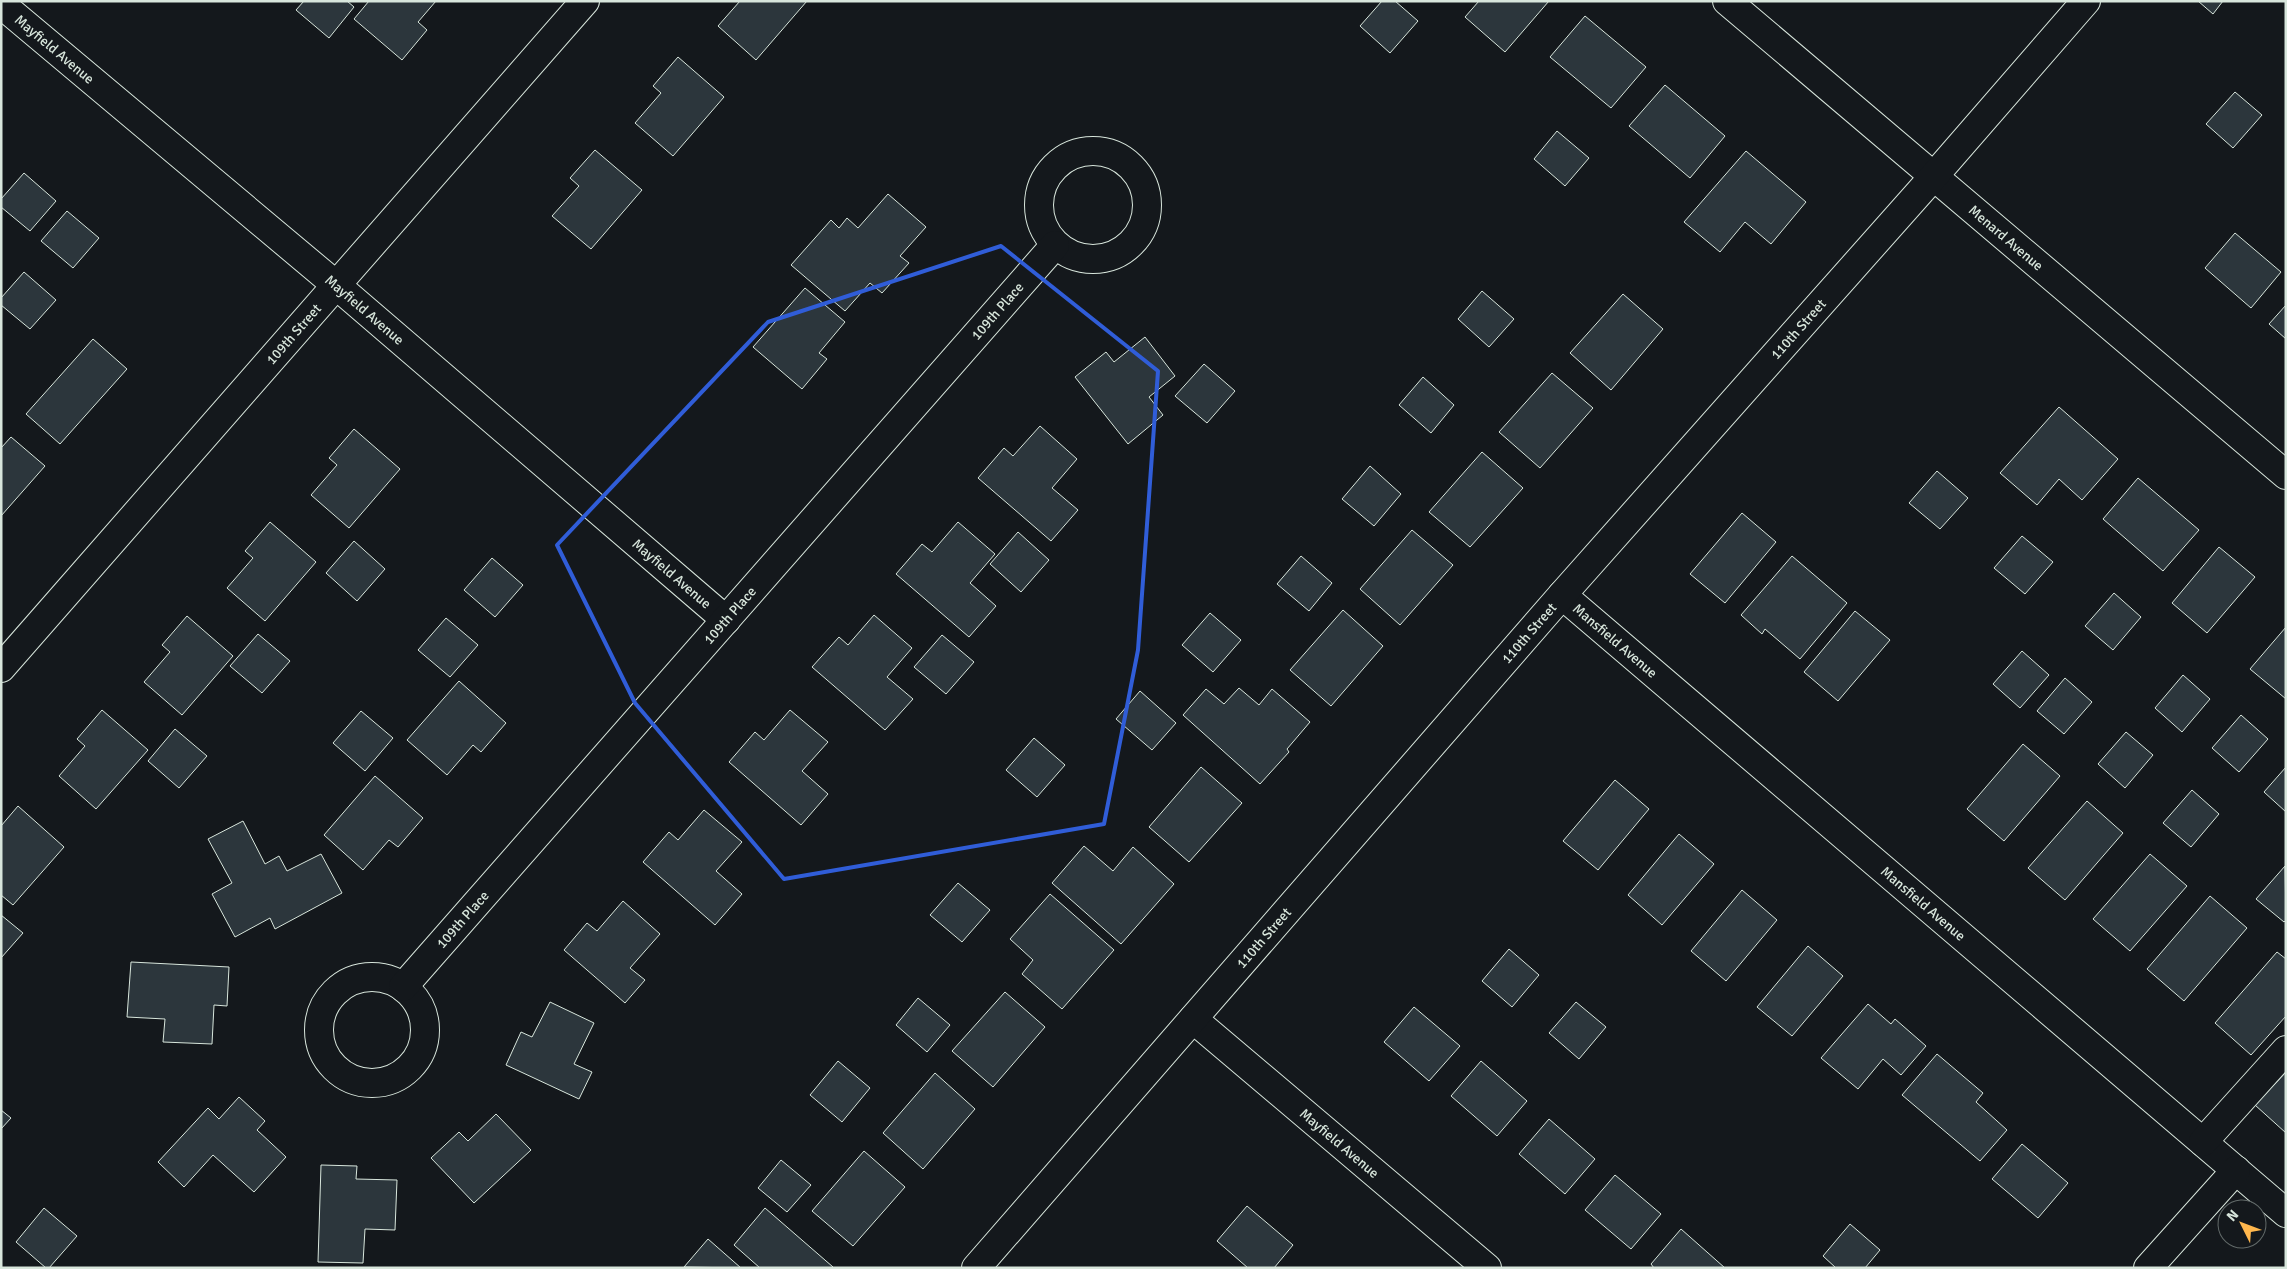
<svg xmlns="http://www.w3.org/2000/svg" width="2287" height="1269" viewBox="0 0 2287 1269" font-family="Signika,sans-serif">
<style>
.building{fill:#2c363c;stroke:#d8e6dc}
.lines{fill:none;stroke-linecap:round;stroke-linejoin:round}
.minor-casing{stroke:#d8e6dc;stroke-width:30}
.minor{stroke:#14181c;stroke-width:28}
.marked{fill:none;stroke:#305dd8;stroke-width:4;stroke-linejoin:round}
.labels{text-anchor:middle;stroke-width:4;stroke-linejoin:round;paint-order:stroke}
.street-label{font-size:14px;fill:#d8e6dc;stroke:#14181c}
</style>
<rect width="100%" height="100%" fill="#14181c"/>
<path class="building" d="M304,1H347L354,7L329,38L296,10Z
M369,1H436L418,22L427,30L402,60L354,19Z
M740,1H807L756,60L718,26Z
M1382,1H1395L1418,21L1390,53L1360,26Z
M1479,1H1549L1505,52L1465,17Z
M2198,1H2223L2213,14Z
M1585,16L1646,67L1611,108L1550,57Z
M678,57L724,97L673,156L635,123L661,93L653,86Z
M1665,85L1725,136L1690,178L1629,126Z
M2235,92L2262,115L2233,148L2206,124Z
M1557,131L1589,158L1565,186L1534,159Z
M595,150L642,190L591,249L552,216L579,186L570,178Z
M1746,151L1806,202L1771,244L1745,222L1720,252L1684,222Z
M24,173L56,201L30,231L1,207V199Z
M888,194L926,227L900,256L909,263L882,293L870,283L845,311L791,265L831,220L839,228L847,218L858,228Z
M67,211L99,238L73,268L41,241Z
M2235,233L2281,272L2251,308L2205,268Z
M24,272L56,300L30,329L1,305V298Z
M805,288L845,322L819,353L827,359L802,389L753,347Z
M1482,291L1514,319L1489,347L1458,319Z
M1623,294L1663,329L1611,390L1570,353Z
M2286,305V339L2269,324Z
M1145,337L1175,376L1149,397L1163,415L1128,444L1075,377L1106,352L1114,362Z
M93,339L127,369L60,444L26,414Z
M1204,364L1235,391L1207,423L1175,396Z
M1552,373L1593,408L1540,468L1499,432Z
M1423,377L1454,405L1431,433L1399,405Z
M2059,407L2118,459L2082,500L2059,479L2037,505L2000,473Z
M1040,426L1077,459L1052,488L1078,510L1051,541L978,478L1004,448L1013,456Z
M354,429L400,469L349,528L311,495L337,465L329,458Z
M11,437L45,466L1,516V448Z
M1482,452L1523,488L1470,547L1429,512Z
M1370,466L1401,494L1374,526L1342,499Z
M1937,471L1968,498L1940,529L1909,503Z
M2138,478L2199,530L2163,571L2103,519Z
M1742,513L1776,542L1725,603L1690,574Z
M270,522L316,562L265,621L227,588L253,558L245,551Z
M958,522L995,554L970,583L996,606L969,637L896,574L922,544L932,552Z
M1412,530L1453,565L1400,625L1360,589Z
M1018,532L1049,560L1021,592L990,564Z
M2022,536L2053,562L2025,594L1994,568Z
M354,541L385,569L357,601L326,573Z
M2219,547L2255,577L2207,633L2172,603Z
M1301,556L1332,583L1309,611L1277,584Z
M1792,556L1847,603L1800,659L1765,629L1762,634L1741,615Z
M492,558L523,585L495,617L464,590Z
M2114,593L2141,617L2113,650L2085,626Z
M1343,610L1383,646L1331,706L1290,670Z
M1855,611L1890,640L1838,701L1804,672Z
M1210,613L1241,640L1213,672L1182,645Z
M874,615L912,648L887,677L913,699L885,730L812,667L839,637L848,645Z
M187,616L233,656L182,715L144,682L170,652L162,645Z
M446,618L478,645L450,677L418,650Z
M2286,627V699L2250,669Z
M258,634L290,661L262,693L230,666Z
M942,635L974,662L946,694L914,667Z
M2022,651L2049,675L2020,708L1993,684Z
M2183,675L2210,699L2182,732L2155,708Z
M2065,678L2092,702L2064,734L2037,711Z
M459,681L506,723L481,752L473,745L447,775L407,740Z
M1239,688L1259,705L1272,689L1310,722L1287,749L1289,752L1260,784L1183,715L1206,689L1224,704Z
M1140,691L1176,723L1152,750L1116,719Z
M102,710L148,750L96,809L59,776L85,746L77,739Z
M790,710L828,742L802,771L828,794L801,825L729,762L755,732L764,740Z
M361,711L393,738L365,771L333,743Z
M2241,715L2268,739L2239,772L2212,748Z
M175,729L207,756L179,788L148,761Z
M2126,732L2153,755L2125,788L2098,764Z
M1034,738L1065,765L1037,797L1006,770Z
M2023,744L2060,776L2004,841L1967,809Z
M1201,767L1242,803L1189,862L1149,827Z
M2286,767V812L2264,792Z
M375,776L423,818L398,847L389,840L363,870L324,835Z
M1615,780L1649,809L1598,870L1563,841Z
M2192,790L2219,814L2191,847L2163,823Z
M2087,801L2123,833L2065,900L2028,868Z
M18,806L64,847L13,905L1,895V826Z
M704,810L742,842L716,871L742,894L715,925L643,862L669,832L678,840Z
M243,821L265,864L279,856L287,871L321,854L342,893L275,929L270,918L235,937L212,894L232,883L208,839Z
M1679,834L1714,864L1662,925L1628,895Z
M1084,846L1113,871L1133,847L1174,884L1121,944L1052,883Z
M2150,854L2187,886L2130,951L2093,919Z
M2285,866L2286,920L2284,922L2256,899Z
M958,883L990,910L962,942L930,915Z
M1742,890L1777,920L1726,981L1691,951Z
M1050,894L1114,950L1062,1009L1022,974L1033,960L1010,939Z
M2210,896L2247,928L2184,1001L2147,969Z
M623,901L660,934L630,968L645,980L625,1003L564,950L587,923L597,931Z
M1,915L23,933L1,958Z
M1808,946L1843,976L1792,1036L1757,1007Z
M1509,949L1539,975L1512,1007L1482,981Z
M2277,952L2286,959V1016L2251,1055L2215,1023Z
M131,962L229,967L227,1006L214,1005L212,1044L163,1042L165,1019L127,1017Z
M1005,992L1045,1027L993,1087L952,1051Z
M918,998L950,1025L927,1052L896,1025Z
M550,1002L594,1023L574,1064L592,1072L579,1099L506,1065L521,1032L532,1037Z
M1576,1002L1606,1027L1579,1059L1549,1033Z
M1868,1004L1891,1024L1895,1019L1926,1046L1901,1075L1883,1059L1858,1089L1821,1058Z
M1414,1007L1460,1046L1429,1081L1384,1042Z
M1937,1054L1983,1093L1976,1102L2007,1130L1980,1161L1902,1095Z
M838,1061L870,1088L842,1122L810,1095Z
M1481,1061L1527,1101L1497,1136L1451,1096Z
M2286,1072V1133L2255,1105Z
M935,1073L975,1109L923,1169L883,1133Z
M239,1097L265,1121L257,1130L286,1157L254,1192L213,1155L184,1187L158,1162L208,1108L219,1119Z
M1,1110L11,1118L1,1129Z
M496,1114L531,1150L474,1203L431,1158L459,1132L468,1141Z
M1549,1119L1595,1159L1565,1194L1519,1154Z
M2022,1144L2068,1183L2038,1218L1992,1179Z
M864,1151L905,1187L853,1246L812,1211Z
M781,1160L811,1185L787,1212L758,1188Z
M321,1165L357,1166L356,1179L397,1180L395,1230L365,1229L363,1263L318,1262Z
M1615,1175L1661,1214L1631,1249L1585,1210Z
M1247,1206L1293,1245L1274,1268H1248L1217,1241Z
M44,1208L77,1236L49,1268H46L16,1242Z
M765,1208L833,1267V1268H760L734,1245Z
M1850,1224L1880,1250L1865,1268H1836L1823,1256Z
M1681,1229L1725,1268H1654L1651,1264Z
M708,1239L741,1268L684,1267Z"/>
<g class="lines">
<defs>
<g id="minor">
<path id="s1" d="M1727,1L2286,475"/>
<path id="s2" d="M1,4L336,285L726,620"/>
<circle cx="1093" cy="205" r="54"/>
<path id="s3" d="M1562,595L2286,1213"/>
<path id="s4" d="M1,668L585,1"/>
<circle cx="372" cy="1030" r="53"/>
<path id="s5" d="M403,987L1055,245"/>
<path id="s6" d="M1193,1019L1487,1268"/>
<path d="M2203,1142L2286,1050"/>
<path id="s7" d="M976,1268L1562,595L1934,176L2086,1"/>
<path d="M2148,1268L2236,1170"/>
</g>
</defs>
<use href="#minor" class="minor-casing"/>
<use href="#minor" class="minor"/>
</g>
<path class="marked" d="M1001,246L1158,371L1138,650L1104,824L784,879L635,703L557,545L768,322Z"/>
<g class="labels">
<g class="street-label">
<text dy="5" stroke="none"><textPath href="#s2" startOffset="70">Mayfield Avenue</textPath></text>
<text dy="5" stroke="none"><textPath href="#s1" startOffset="366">Menard Avenue</textPath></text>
<text dy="5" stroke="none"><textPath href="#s2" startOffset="475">Mayfield Avenue</textPath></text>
<text dy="5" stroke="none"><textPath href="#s5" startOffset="900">109th Place</textPath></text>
<text dy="5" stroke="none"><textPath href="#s7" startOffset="1248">110th Street</textPath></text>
<text dy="5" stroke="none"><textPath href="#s4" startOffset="444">109th Street</textPath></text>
<text dy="5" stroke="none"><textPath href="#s2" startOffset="880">Mayfield Avenue</textPath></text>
<text dy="5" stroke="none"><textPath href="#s5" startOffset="495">109th Place</textPath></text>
<text dy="5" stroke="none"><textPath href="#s7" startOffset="842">110th Street</textPath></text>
<text dy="5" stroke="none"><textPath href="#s3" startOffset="70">Mansfield Avenue</textPath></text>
<text dy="5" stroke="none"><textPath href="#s3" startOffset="475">Mansfield Avenue</textPath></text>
<text dy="5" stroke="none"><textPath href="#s5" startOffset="90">109th Place</textPath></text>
<text dy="5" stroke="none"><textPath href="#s7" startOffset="438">110th Street</textPath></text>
<text dy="5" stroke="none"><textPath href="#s6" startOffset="192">Mayfield Avenue</textPath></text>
</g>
</g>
<rect width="2287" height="1269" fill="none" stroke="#d8e6dc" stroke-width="5"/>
<g transform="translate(2242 1224) rotate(312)"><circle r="24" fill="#14181c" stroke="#626a69"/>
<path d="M0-4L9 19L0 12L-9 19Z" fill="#ffb74d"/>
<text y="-8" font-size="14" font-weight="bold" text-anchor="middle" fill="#d8e6dc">N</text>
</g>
</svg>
